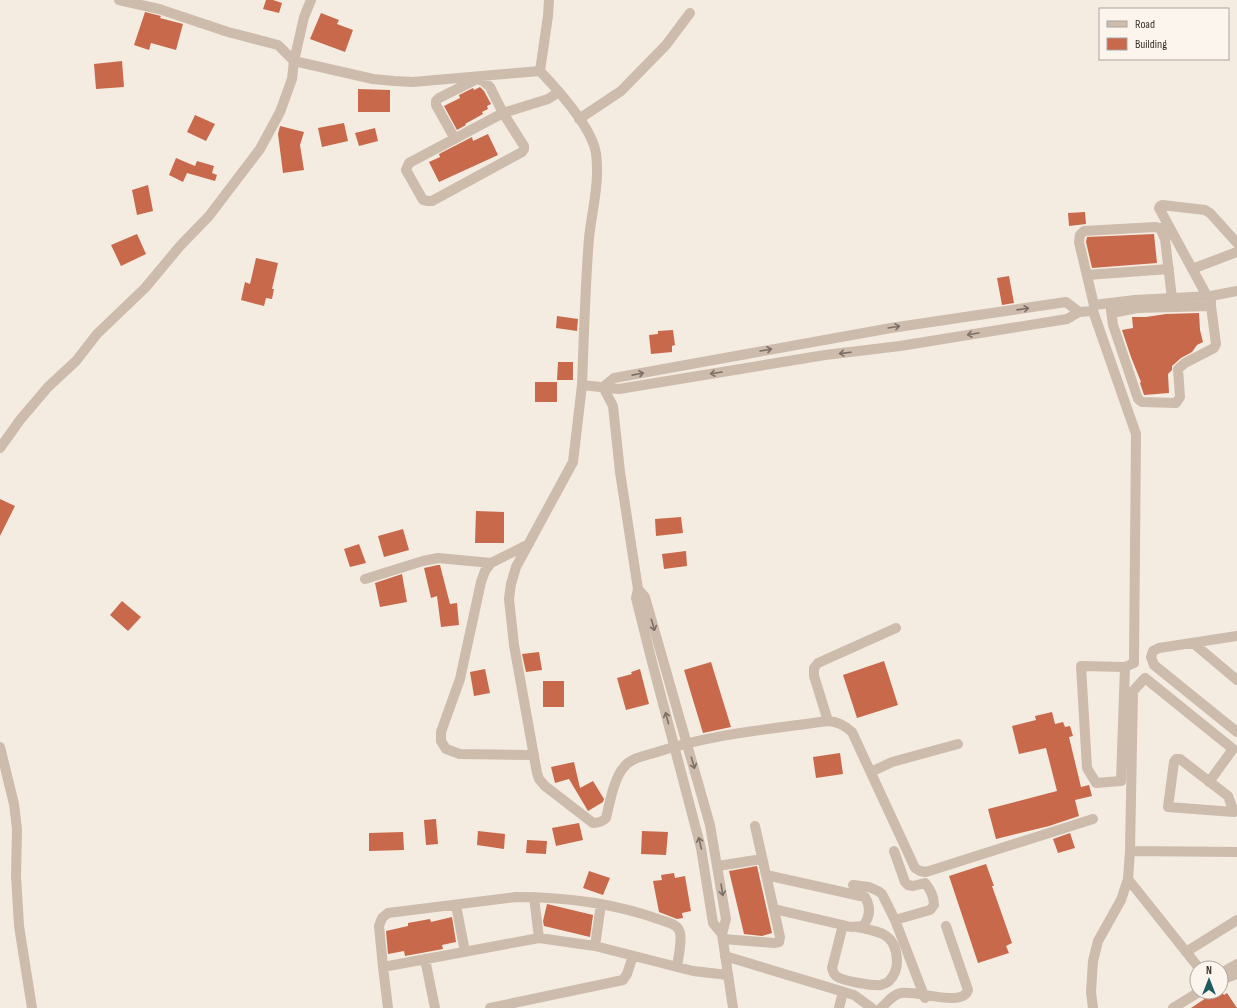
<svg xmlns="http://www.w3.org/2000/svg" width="1237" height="1008" viewBox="0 0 1237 1008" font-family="'Sofia Sans Condensed',sans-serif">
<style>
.building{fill:#c8694b}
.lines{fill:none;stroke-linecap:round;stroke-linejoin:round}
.minor{stroke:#cdbbac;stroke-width:10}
.tertiary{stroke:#cdbbac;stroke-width:10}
.oneway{stroke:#7d6f65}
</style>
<rect width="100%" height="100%" fill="#f4ebe1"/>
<path class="building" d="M266,0H273L282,3L279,13L263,9Z
M145,12L161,16L160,18L183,24L176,50L151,43L149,50L134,45Z
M321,13L339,20L337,24L353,30L345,52L310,39Z
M122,61L124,87L96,89L94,64Z
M480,87L484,91L491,104L487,106L488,109L482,112L483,114L465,124L466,125L457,130L444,106L460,98L459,95L473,88L474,90Z
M358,89L390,90V112H358Z
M195,115L215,124L206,141L187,132Z
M344,123L348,141L322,147L318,128Z
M280,126L304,132L300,145L304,170L283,173L278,134Z
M375,128L378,141L359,146L355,133Z
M488,134L498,155L439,182L429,162L440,157L439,154L472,137L473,141Z
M176,158L195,166L197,161L214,166L212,173L217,175L215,181L187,173L183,182L169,175Z
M148,185L153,211L137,215L132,190Z
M1085,212L1086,224L1069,226L1068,213Z
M137,234L146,254L121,266L111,245Z
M1154,234L1157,263L1092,268L1086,242L1087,237Z
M256,258L278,263L272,289H274L272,299L266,298L264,306L241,300L245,282L250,284Z
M1009,276L1014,303L1002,305L997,278Z
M1199,313L1200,330L1203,342L1197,345L1192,352L1181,358L1172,366V370L1168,374L1169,393L1144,395L1140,383L1141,382L1131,357L1122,330L1133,328L1132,317H1146L1166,314Z
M557,316L578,319L577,331L556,328Z
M673,330L675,345L672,346V352L651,354L649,335L658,334V331Z
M558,362H573V380H557Z
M535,382H557V402H535Z
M0,499L15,506L0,536Z
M476,511L504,512V543H475Z
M681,517L683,533L656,536L655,519Z
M403,529L409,550L384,557L378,536Z
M359,544L366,563L350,567L344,549Z
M686,551L687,566L664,569L662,554Z
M438,565H440L450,604L457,603L459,625L441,627L437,596L431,598L424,568Z
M402,574L407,602L380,607L375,583Z
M122,601L141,617L128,631L110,615Z
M539,652L542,670L526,672L522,654Z
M884,661L898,705L857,718L843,675Z
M711,662L731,727L703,733L684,670Z
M485,669L490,693L474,696L470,672Z
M640,669L649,704L626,710L617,678L632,674L631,672Z
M543,681H564V707H543Z
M1052,712L1055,724L1063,722L1065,727L1070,726L1073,736L1069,737L1081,787L1089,785L1092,796L1075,800L1079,816L1049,826L996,839L988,809L1057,791L1046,748L1019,754L1012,726L1036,720L1035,716Z
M840,753L843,774L816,778L813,757Z
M574,762L580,788L593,781L604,799L603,802L588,811L569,779L555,783L551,767Z
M436,819L438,844L426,845L424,820Z
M579,823L583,840L556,846L552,828Z
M478,831L505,834L504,849L477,845Z
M642,831L668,832L666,855L641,854Z
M403,832L404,850L369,851V833Z
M1070,833L1075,848L1058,853L1053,839Z
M527,840L547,841L546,854L526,853Z
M986,864L994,886H992L1012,943L1006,946L1009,953L978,963L949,876Z
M757,866L772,933L762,936L744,934L729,871Z
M589,871L610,878L603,895L583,888Z
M674,873L675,878L685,876L691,911L682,913L683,918L677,919L659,912L653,881L662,880L661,875Z
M547,904L593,915L590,937L544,926L543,921Z
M452,917L456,942L442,945L443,949L405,956L404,951L388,954L386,931L408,926V923L430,919L431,922Z
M1221,991L1224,995L1227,993L1237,1008H1191L1215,992H1221Z"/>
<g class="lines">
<path class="minor" d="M119,0L159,9L228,32L278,45L294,61L373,79L394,81L413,82L540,71
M579,119L621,91L666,45L690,13
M455,139L436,105V101L439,98L477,79L483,81L490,87L503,113L524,146V149L522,152L432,201H428L423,200L406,170L409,163L503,113L548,99L559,92
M1192,269L1237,252
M1087,275L1169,269
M1207,296L1159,208L1160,206L1162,205L1205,210L1210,213L1237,243
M1110,303L1113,325L1138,399L1142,402L1176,403L1180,397L1178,369L1185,363L1214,348L1216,344L1211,306V296
M1094,305L1079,242L1080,235L1084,231L1155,227L1160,228L1165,239L1172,298
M1093,311L1136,434L1134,663L1125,667L1121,781L1096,783L1087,768L1081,666L1125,667
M1112,313L1137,308L1211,306
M582,385L573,462L516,567L511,584L509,599L514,645L537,773L539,779L545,786L593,823C599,823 602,822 606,818C610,802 614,778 624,767C631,758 644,756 654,753C710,734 770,729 828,721C838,722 844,725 852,732L915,868L920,871L926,872L1093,819
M529,544L491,563L485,571L481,582L460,679L441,732V741L446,749L460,754L534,755
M365,579L423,561L438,558L491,563
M1237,636L1159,648L1153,651L1151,657L1154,665L1237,732
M1193,643L1237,680
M828,721L814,676V668L818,663L896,628
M0,747L14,804L17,829L16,876L19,926L32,1008
M1176,759H1180L1228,796L1234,812L1168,807L1174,762Z
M871,772L892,762L958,744
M894,851L905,882L908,885L913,886L925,883C931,890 934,897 934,905L930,910L895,920
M1130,851L1237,852
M718,866L762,859
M766,875L865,897C871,907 870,917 863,926L851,927L774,909
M1128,879L1199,968
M853,885L869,887L878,891L882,894L895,920L925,998
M534,897L539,938
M456,905L465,952
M843,925L832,968C833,971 833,973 836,976C842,981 873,986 881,985C883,984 888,983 889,981C894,976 897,968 897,961C896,933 880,932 857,927
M723,939L774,943L779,942L780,937L755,826
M595,946L601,904
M1186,952L1237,920
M725,956L854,995L872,1008
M425,959L435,1008
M383,967L379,926L382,918L388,913L516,897C564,897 613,903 658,919C665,922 676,923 679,930C683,937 678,959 677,967
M1221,973L1237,964
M1221,980L1237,974
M388,1008L383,967L539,938L595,946L693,971L728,975
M490,1008L623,980L627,974L633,956
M839,1008L843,992
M881,1008C887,1003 893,994 901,993C917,990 963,1008 968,990L946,926
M1093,1008L1091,992L1093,961L1098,941L1121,900L1128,879L1130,851L1133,691L1145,678L1233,749L1209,782
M1173,1008L1199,992"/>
<path class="tertiary" d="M549,0L548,16L540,71C558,90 592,128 596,153C600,182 592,210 589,238C585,287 584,336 582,385L619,389L825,355L900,346L1067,319L1079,312L1093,311L1094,305L1135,300L1211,296L1237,291
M603,387L613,406L620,472L638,589L636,598L651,658L701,848L713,923L722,934L733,1008
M603,387L614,378L891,328L1066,302L1079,312
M0,448L20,420L48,387L76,361L97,334L145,288L180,246L209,216L260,149L280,112L292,79L294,61L304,17L311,0
M638,589L645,597L710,825L726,919L722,934"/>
</g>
<defs><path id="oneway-shaft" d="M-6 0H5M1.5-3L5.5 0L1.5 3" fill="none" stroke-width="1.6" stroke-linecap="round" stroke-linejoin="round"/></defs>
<g class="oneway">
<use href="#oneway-shaft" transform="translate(1023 309) rotate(-8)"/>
<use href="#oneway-shaft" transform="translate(894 327) rotate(-9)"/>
<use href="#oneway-shaft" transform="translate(973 334) rotate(171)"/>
<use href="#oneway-shaft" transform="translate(766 350) rotate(-10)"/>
<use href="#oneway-shaft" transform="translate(845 353) rotate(173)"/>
<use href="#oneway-shaft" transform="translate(716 373) rotate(171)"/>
<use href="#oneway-shaft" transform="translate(638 374) rotate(-11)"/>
<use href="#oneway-shaft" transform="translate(653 625) rotate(74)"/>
<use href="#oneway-shaft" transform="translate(667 718) rotate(-105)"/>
<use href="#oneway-shaft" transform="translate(693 763) rotate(74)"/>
<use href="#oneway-shaft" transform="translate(700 843) rotate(-103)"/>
<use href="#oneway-shaft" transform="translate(722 890) rotate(81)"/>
</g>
<rect x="1099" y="8" width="130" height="52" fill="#fbf5ee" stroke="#aea6a0"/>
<rect x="1107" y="21" width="20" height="6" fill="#cdbbac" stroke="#aea6a0"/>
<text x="1135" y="28" font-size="12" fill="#3b302b">Road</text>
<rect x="1107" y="38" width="20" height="12" fill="#c8694b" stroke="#aea6a0"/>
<text x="1135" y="48" font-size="12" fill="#3b302b">Building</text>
<g transform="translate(1209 980)"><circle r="19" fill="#fbf5ee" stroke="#aea6a0"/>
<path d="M0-3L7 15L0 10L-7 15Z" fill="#1f5a5e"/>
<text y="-6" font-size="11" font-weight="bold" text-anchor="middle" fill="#3b302b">N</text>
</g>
</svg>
